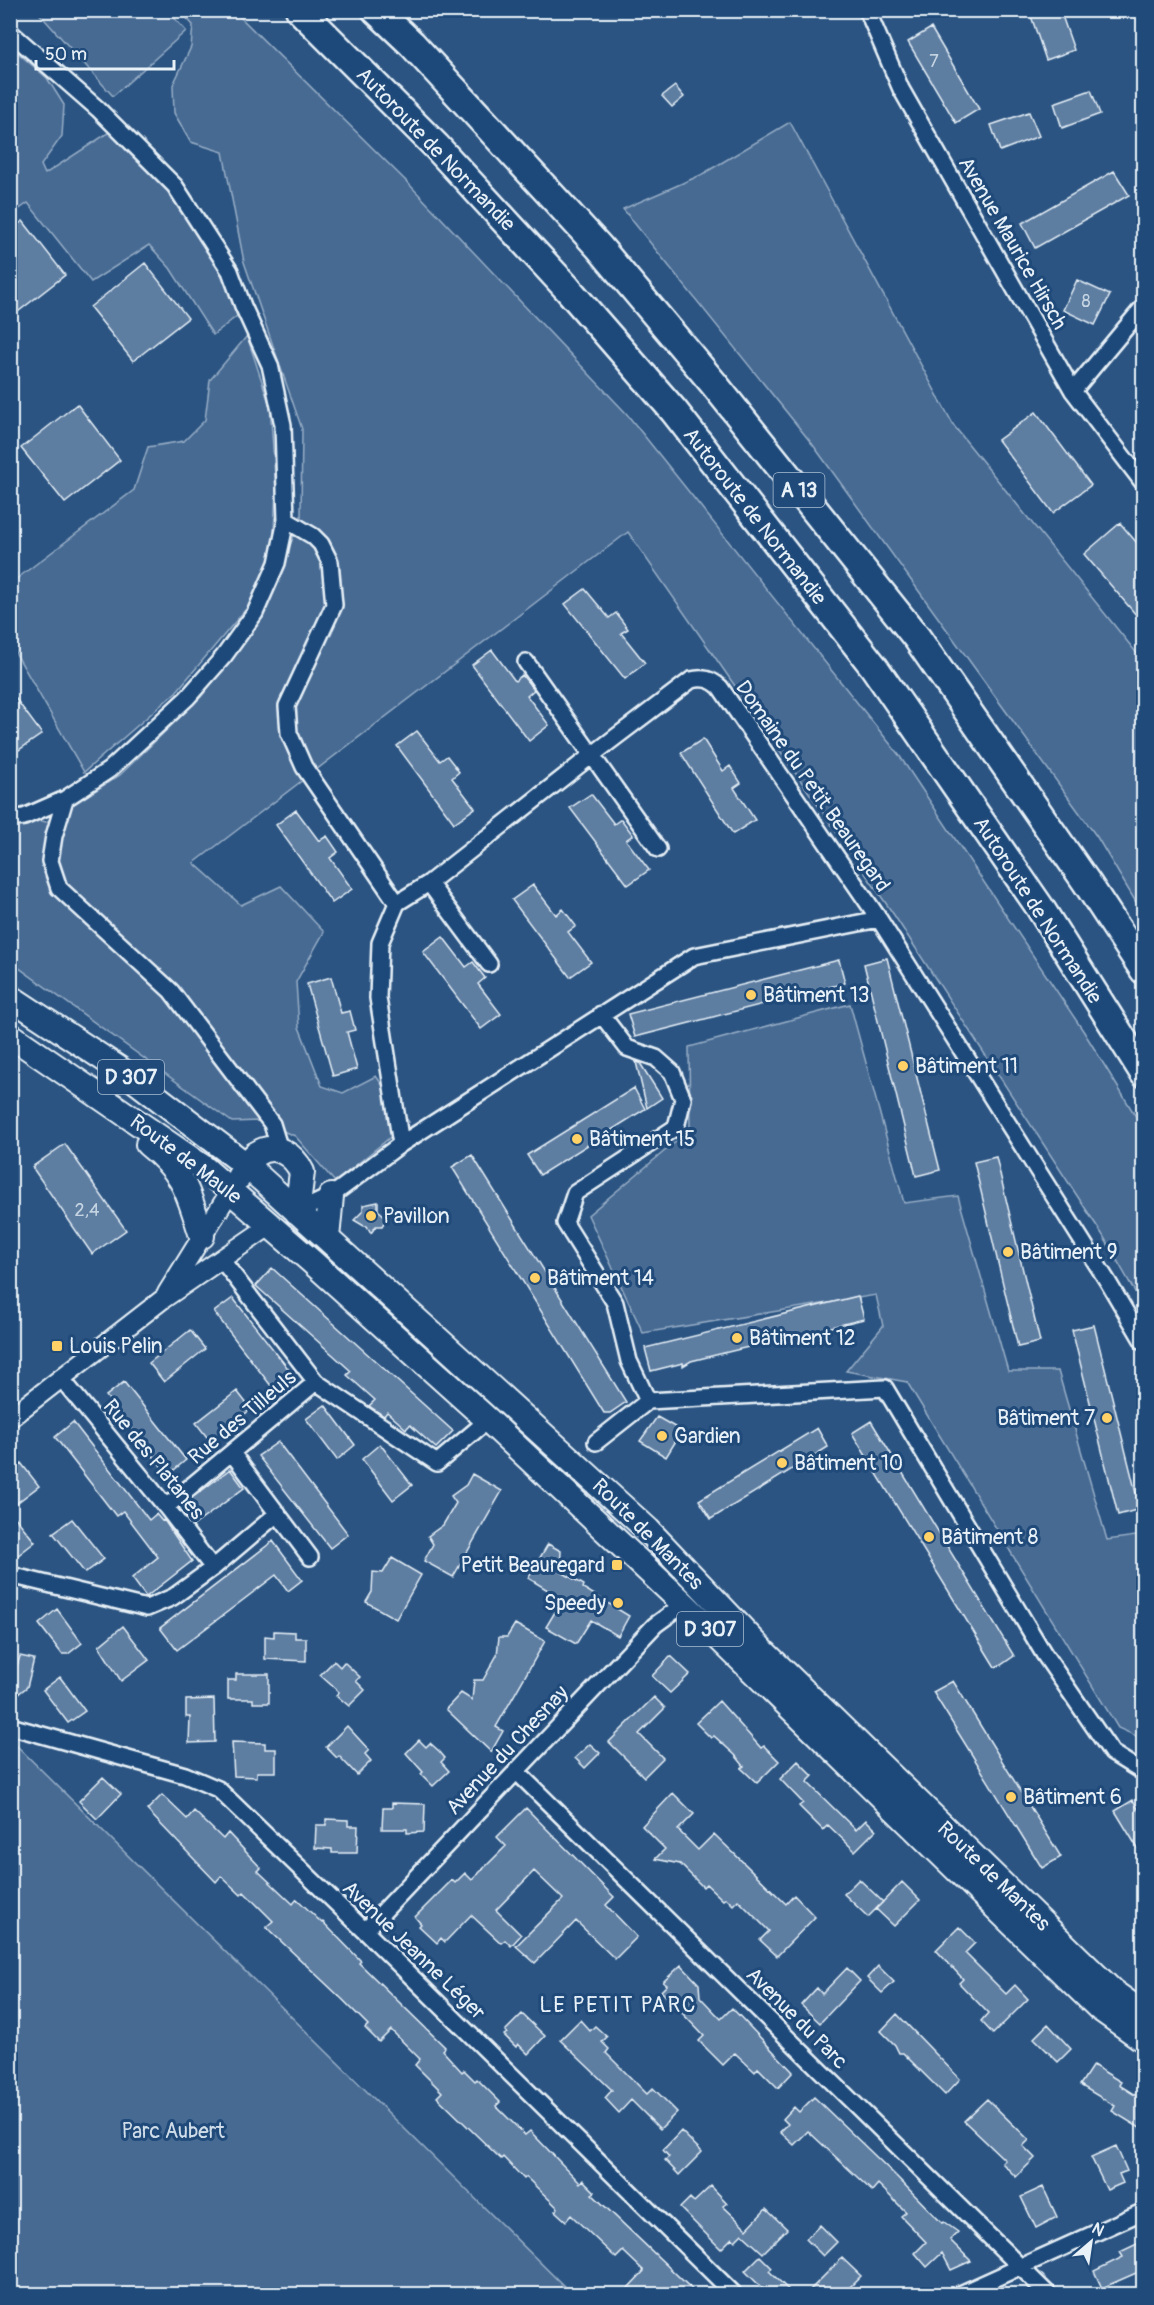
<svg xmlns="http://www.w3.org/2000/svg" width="1154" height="2305" viewBox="0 0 1154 2305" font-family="Pangolin,sans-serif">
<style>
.green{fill:#476b93;stroke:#98aec6;stroke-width:1.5}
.building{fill:#5d7da1;stroke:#e8f1f8;stroke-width:1.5}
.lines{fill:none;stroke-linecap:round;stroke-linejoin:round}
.minor-casing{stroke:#e8f1f8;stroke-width:20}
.tertiary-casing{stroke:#e8f1f8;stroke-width:22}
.primary-casing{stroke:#e8f1f8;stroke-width:28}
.motorway-casing{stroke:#e8f1f8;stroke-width:32}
.minor{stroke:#1f4a7a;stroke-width:15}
.tertiary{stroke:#1f4a7a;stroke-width:18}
.primary{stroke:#1f4a7a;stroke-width:24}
.motorway{stroke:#1f4a7a;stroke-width:27}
.poi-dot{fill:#ffd166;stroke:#1f4a7a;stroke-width:2}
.labels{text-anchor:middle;stroke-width:6;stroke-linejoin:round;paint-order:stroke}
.number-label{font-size:18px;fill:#c5d4e2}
.shield{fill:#1f4a7a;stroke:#acbfd2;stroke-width:1.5}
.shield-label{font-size:20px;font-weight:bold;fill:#e8f1f8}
.street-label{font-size:21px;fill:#e8f1f8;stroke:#1f4a7a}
.poi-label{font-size:21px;fill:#e8f1f8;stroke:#1f4a7a;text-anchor:start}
.park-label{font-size:21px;fill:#d0dde9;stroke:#1f4a7a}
.neighbourhood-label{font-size:22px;letter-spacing:1.5px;fill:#e8f1f8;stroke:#1f4a7a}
</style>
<rect width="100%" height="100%" fill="#2b5482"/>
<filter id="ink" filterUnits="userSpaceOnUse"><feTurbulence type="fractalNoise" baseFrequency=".0167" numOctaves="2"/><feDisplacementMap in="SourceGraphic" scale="12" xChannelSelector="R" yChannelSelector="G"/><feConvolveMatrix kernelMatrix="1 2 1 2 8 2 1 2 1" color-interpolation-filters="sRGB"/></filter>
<g filter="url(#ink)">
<path class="green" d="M37,11H168L186,31L113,96Z
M180,11H234L407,182L626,413L899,755L1084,1032L1143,1128V1306L1102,1234L894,915L628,532L194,863L241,905L281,886L324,932L296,982L299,1027L322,1086L343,1093L376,1076L409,1122L335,1182L295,1136L258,1121L232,1122L11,962V828L37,820L46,822L120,775L201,697L261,620L301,517L302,429L244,262L223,152L191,142L174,113L173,85L191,47L193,25Z
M11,47L47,78L64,105L62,136L41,165L45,174L111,131L174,196L225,275L237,316L213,335L170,268L149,245L91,282L28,203L11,215Z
M790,122L954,426L1143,661V914L1097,837L813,445L623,209L701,175Z
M247,336L270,406L276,490L273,551L251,603L176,692L84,772L15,652L11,651V583L134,490L148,447L184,441L205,420L210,380Z
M850,1004L904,1203L958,1196L1008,1371H1058L1107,1540L1143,1535V1739L1118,1728L907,1382L846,1371L883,1326L876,1295L643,1333L588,1215L690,1130L689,1047Z
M11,1740L572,2294H11Z"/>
<path class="building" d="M1029,10H1060L1074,50L1046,60Z
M931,28L979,109L956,123L908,42Z
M675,86L684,97L672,107L662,96Z
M1091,90L1100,114L1062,128L1054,103Z
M1029,112L1039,136L1000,151L991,125Z
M1114,171L1129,195L1035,248L1022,223Z
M23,221L65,275L10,318V230Z
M145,263L188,318L133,361L90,307Z
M1077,280L1110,295L1095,325L1063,310Z
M77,404L120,460L65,503L21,448Z
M1036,412L1091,485L1053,513L998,440Z
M1120,523L1143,550V623L1084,554Z
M585,589L609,618L616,613L628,629L621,633L645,663L625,679L565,604Z
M492,650L515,681L522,675L534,690L527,696L549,725L529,741L472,665Z
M10,691L42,734L10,756Z
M417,731L440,761L447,756L454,765L459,772L452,778L475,808L454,823L397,746Z
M703,739L723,771L730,766L741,783L734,788L755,820L733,834L681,753Z
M591,794L614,824L621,819L633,835L626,840L649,870L628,885L570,808Z
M296,810L319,841L327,836L338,852L330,858L352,889L332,903L276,825Z
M533,885L556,915L563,909L576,926L568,932L591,962L570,977L512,900Z
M443,937L466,967L473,962L485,978L478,984L501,1014L481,1029L423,952Z
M887,958L940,1170L916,1176L864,964Z
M839,960L845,983L635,1037L628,1014Z
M331,977L341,1013L350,1011L355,1030L347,1032L357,1069L333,1076L307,984Z
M636,1062L640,1063L662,1098L647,1108Z
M634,1088L645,1109L540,1175L527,1155Z
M65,1144L126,1230L92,1254L32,1167Z
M472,1155L626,1402L610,1413H604L452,1167Z
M996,1157L1040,1342L1018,1347L974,1162Z
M378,1202V1210L387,1218L382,1226H376L371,1233L367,1226H364L354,1220L363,1211V1205Z
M272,1268L453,1431L436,1448L410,1425L406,1429L387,1412L384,1416L369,1406L375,1400L347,1375L351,1371L256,1286Z
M858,1296L864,1319L691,1361L683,1366V1363L651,1371L645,1348Z
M233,1298L294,1376L275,1391L214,1312Z
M1094,1325L1140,1509L1118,1515L1072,1330Z
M190,1330L205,1349L164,1382L149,1363Z
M124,1382L186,1460L168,1475L106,1396Z
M237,1391L251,1409L210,1441L196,1423Z
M325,1405L355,1445L337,1460L306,1419Z
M657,1417L682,1431L666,1457L640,1441Z
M871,1421L1014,1656L1001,1665L995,1667L852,1433Z
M73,1422L149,1520L156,1514L162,1521L164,1520L192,1561L146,1597L132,1578L158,1557L123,1511L116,1516L55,1437Z
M817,1428L828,1447L711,1519L699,1500Z
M278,1442L348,1534L330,1548L258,1456Z
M380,1444L412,1485L393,1500L362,1459Z
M21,1463L39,1486L10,1508V1472Z
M230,1469L244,1488L193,1526L179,1508Z
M472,1474L502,1491L453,1577L424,1561L433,1544L428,1536L443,1525L456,1503L451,1496L466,1485Z
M10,1511L35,1542L17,1556L10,1548Z
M72,1519L104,1559L85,1573L53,1533Z
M273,1541L302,1580L288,1591L276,1575L177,1650L160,1628Z
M548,1544L561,1551L560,1571L584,1585L583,1588L629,1616L618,1636L591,1620L576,1644L546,1627L558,1607L551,1603L556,1595L528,1578Z
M392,1558L421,1575L396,1619L366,1602L372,1592L373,1572L383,1573Z
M57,1609L82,1643L68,1654H62L39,1624Z
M515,1624L545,1641L496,1727L503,1731L491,1752L446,1709L461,1693L472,1700L474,1680H483L497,1655L499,1637H507Z
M123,1626L149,1660L121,1681L99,1646Z
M274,1631L295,1632V1638H306V1661L265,1659V1636L274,1637Z
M20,1656L34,1659L27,1687L10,1700V1690Z
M671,1656L690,1674L670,1693L652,1676Z
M334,1661L340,1667L344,1662L360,1677L356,1681L365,1690L349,1706L336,1695L339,1692L320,1675Z
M236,1674H269V1703H253V1699H228V1680H236Z
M60,1677L85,1711L68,1723L43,1690Z
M953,1681L1061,1857L1042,1868L933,1692Z
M654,1697L665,1708L639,1734L663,1758L644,1777L609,1742Z
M214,1699L215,1742L189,1743L190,1717H186V1700Z
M719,1701L761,1748L764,1746L779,1761L757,1783L741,1768L744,1766L735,1755L714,1736L711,1738L696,1723Z
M347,1726L369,1750L365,1754L371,1761L357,1775L339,1756L337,1758L326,1747Z
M419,1740L426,1747L430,1743L439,1751L445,1758L441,1762L449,1771L433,1786L421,1774L423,1772L406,1753Z
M232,1742L265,1743V1749H276V1772H257V1777L234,1776Z
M590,1744L600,1753L585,1768L575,1758Z
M798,1761L813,1776L807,1782L856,1830L866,1820L876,1830L855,1851L828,1825L823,1830L799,1806L803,1803L780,1779Z
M103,1777L121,1794L97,1819L79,1801Z
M673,1793L694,1814L678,1830L698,1850L714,1834L786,1904L794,1895L815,1917L777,1956L760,1940L769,1931L738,1900L733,1905L726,1898L723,1900L706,1884L703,1887L680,1864L655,1859L665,1849L642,1826Z
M162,1795L187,1819L194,1811L223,1839L228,1833L261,1868L258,1871L293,1904L297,1899L322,1923L323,1922L361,1961L359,1963L445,2047L442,2050L462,2072L464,2070L475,2081L477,2079L500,2102L496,2106L525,2135L530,2131L580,2183L583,2180L595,2192L592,2194L698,2295H635L628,2288L644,2271L623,2251L616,2258L571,2215L566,2221L555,2211L558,2208L526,2177L524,2179L503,2157L501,2159L437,2097L442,2092L415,2065L420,2059L391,2030L379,2042L365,2028L368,2025L342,1999L266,1927L273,1921L244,1892L241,1895L221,1876L216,1882L147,1810Z
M1133,1800L1143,1817V1857L1115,1811Z
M392,1803L425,1804L424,1832L407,1833V1829H382L383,1808H392Z
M526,1808L614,1897L606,1905L637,1937L615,1959L576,1921L535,1963L516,1946L563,1899L534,1871L496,1910L521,1935L511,1946L505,1940L501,1943L471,1915L445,1942L441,1938L437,1943L419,1926L421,1924L415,1917L452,1880L455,1883L465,1873L472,1880L506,1846L497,1837Z
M326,1819L348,1820V1826H358L357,1853H332V1849L315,1848L316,1825H326Z
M859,1879L883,1902L868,1917L844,1894Z
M902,1882L920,1900L894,1926L876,1909Z
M959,1927L975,1943L965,1953L1006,1994L1015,1985L1028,1999L993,2034L981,2021L988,2013L959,1983L963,1979L936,1950Z
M681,1965L699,1984L700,1997L721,2019L732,2008L793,2072L778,2088L758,2068L755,2072L735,2053L723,2065L699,2041L704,2036L661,1991L667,1985L663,1982Z
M878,1966L894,1982L882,1993L867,1978Z
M847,1968L860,1981L820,2023L801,2005L817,1988L822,1994Z
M522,2014L545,2036L528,2054L518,2044L516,2047L504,2035L507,2033L505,2031Z
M897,2014L960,2079L945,2095L903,2053H899L895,2045L881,2031Z
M580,2020L590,2031L595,2026L607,2037L602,2042L609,2049L606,2053L647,2094L653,2088L677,2112L660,2129L631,2100L619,2113L605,2098L612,2090L560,2040Z
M1048,2024L1071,2049L1058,2062L1034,2038Z
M1093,2065L1121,2082L1119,2085L1143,2100V2130L1112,2111L1115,2106L1080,2085Z
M814,2097L895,2175L942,2223L944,2222L958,2232L950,2240L971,2261L951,2270L942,2253L927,2267L915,2253L926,2242L901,2216L906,2212L878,2184L872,2191L808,2131L794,2145L780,2132L788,2124L783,2119L794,2107L799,2112Z
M987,2099L1029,2140L1023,2146L1035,2158L1016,2177L1002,2163L1005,2160L964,2121Z
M681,2131L702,2152L679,2175L665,2160L669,2157L663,2150Z
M1116,2146L1127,2171L1119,2174L1123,2183L1107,2190L1091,2157Z
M711,2186L727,2203L723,2206L747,2229L766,2209L787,2229L763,2253L742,2234L735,2241L732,2238L721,2249L680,2208L690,2198L694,2202Z
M1043,2187L1057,2217L1036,2228L1021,2197Z
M820,2225L837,2242L823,2256L806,2239Z
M1139,2243L1143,2252V2270L1102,2288L1094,2271L1123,2257L1120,2252Z
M760,2256L772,2268L769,2271L794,2295H769L745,2271Z
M842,2258L861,2276L842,2295H805Z"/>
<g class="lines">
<defs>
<path id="minor" d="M867,10L901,89L1073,391L1144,484
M10,32L98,109L175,186L230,271L243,306L270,365L283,425L286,520L277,563L255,613L224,656L187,698L109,770L65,799L24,817L10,819
M1073,391L1144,306
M286,520L313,536L321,544L330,562L334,605L287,706L289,733L304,767L397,903
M526,662L658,849
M65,799L54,836L50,861L59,888L171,991L272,1124L280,1150
M429,883L489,964
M601,1014L627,1048L656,1058L672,1072L683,1099L676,1127L575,1193L565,1223L615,1303L629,1361L648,1401L885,1388L1044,1654L1112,1753L1144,1773
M401,1144L378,998L380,943L397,903L429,883L592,755L691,680C703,677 711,679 720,687L879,919
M297,1212L331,1196L401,1144L694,956L879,919L1108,1282L1144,1343
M221,1259L316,1382L437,1463L488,1420
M61,1378L166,1507L213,1568
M596,1442L648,1401
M232,1453L310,1557
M166,1507L316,1382
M10,1575L147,1608L173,1597L213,1568L278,1513
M10,1726L185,1775L218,1789L365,1931L734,2294
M516,1771L1048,2294
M365,1931L655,1625L684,1604
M960,2294L1144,2211"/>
<path id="tertiary" d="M167,1293L231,1190
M10,1418L163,1299L271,1225"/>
<path id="primary" d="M10,997L124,1072L246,1165L648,1530L764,1652L1113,1992L1144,2014
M10,1035L204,1168L311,1261L488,1420L684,1604L1099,2008L1144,2040
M148,1144C186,1174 188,1193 202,1236
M239,1177C244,1169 249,1160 256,1154C275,1141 294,1155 302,1172L297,1212
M327,1238L331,1196"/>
<path id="motorway" d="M300,10L436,146L567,288L674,411L874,667L1039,906L1144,1073
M376,10L412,44L599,247L714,384L917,638L1087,883L1144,970"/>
</defs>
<use href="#minor" class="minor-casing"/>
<use href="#tertiary" class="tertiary-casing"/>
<use href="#primary" class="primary-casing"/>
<use href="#motorway" class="motorway-casing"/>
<use href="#minor" class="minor"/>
<use href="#tertiary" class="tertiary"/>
<use href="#primary" class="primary"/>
<use href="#motorway" class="motorway"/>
</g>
</g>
<g class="poi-dot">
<circle cx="751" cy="995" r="6"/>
<circle cx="903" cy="1066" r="6"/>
<circle cx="577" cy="1139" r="6"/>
<circle cx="371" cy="1216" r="6"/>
<circle cx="1008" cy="1252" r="6"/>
<circle cx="535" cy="1278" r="6"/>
<circle cx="737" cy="1338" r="6"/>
<rect x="51" y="1340" width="12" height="12" rx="3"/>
<circle cx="1107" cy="1418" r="6"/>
<circle cx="662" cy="1436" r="6"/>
<circle cx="782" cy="1463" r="6"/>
<circle cx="929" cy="1537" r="6"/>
<rect x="611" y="1559" width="12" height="12" rx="3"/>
<circle cx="618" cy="1603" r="6"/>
<circle cx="1011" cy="1797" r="6"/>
</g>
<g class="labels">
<g class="number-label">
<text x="934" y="67">7</text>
<text x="1086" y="307">8</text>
<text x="87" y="1216">2,4</text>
</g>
<g class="shield">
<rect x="773.5" y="473" width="51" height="34" rx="4.5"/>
<rect x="98" y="1060" width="66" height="34" rx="4.5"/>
<rect x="677" y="1612" width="66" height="34" rx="4.5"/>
</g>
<g class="shield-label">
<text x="799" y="497">A 13</text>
<text x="131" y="1084">D 307</text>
<text x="710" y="1636">D 307</text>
</g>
<g class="street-label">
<text transform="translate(436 149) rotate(46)" y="7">Autoroute de Normandie</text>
<text transform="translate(1013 243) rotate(60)" y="7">Avenue Maurice Hirsch</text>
<text transform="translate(755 516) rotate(52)" y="7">Autoroute de Normandie</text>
<text transform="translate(813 786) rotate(55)" y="7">Domaine du Petit Beauregard</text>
<text transform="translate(1038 910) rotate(57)" y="7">Autoroute de Normandie</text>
<text transform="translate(186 1159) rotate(37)" y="7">Route de Maule</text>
<text transform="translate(242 1417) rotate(-40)" y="7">Rue des Tilleuls</text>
<text transform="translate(154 1459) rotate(51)" y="7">Rue des Platanes</text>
<text transform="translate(648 1534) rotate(45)" y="7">Route de Mantes</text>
<text transform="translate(507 1750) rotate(-47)" y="7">Avenue du Chesnay</text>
<text transform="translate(994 1876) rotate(44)" y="7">Route de Mantes</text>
<text transform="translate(414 1950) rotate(44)" y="7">Avenue Jeanne Léger</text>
<text transform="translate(797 2018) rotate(45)" y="7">Avenue du Parc</text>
</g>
<g class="poi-label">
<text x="763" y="1002">Bâtiment 13</text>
<text x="915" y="1073">Bâtiment 11</text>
<text x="589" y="1146">Bâtiment 15</text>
<text x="383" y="1223">Pavillon</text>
<text x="1020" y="1259">Bâtiment 9</text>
<text x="547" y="1285">Bâtiment 14</text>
<text x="749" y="1345">Bâtiment 12</text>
<text x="69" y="1353">Louis Pelin</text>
<text x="1095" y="1425" text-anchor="end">Bâtiment 7</text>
<text x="674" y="1443">Gardien</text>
<text x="794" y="1470">Bâtiment 10</text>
<text x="941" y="1544">Bâtiment 8</text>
<text x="605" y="1572" text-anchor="end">Petit Beauregard</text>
<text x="606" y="1610" text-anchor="end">Speedy</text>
<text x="1023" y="1804">Bâtiment 6</text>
</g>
<g class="park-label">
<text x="173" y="2138">Parc Aubert</text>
</g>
<g class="neighbourhood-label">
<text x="618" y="2012">LE PETIT PARC</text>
</g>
</g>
<rect width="1154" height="2305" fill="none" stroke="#1f4a7a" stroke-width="36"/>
<rect x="18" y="18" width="1118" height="2269" fill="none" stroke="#e8f1f8" stroke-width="2" filter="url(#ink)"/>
<g transform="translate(1091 2242) rotate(29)" stroke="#1f4a7a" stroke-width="4.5" paint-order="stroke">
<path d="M0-4.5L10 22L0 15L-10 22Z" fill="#e8f1f8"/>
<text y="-9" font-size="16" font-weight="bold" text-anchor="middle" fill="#e8f1f8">N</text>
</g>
<path d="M36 60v9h138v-9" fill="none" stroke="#e8f1f8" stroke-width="3"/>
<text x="45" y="60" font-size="18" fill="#e8f1f8" stroke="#1f4a7a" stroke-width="4.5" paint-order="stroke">50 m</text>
</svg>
